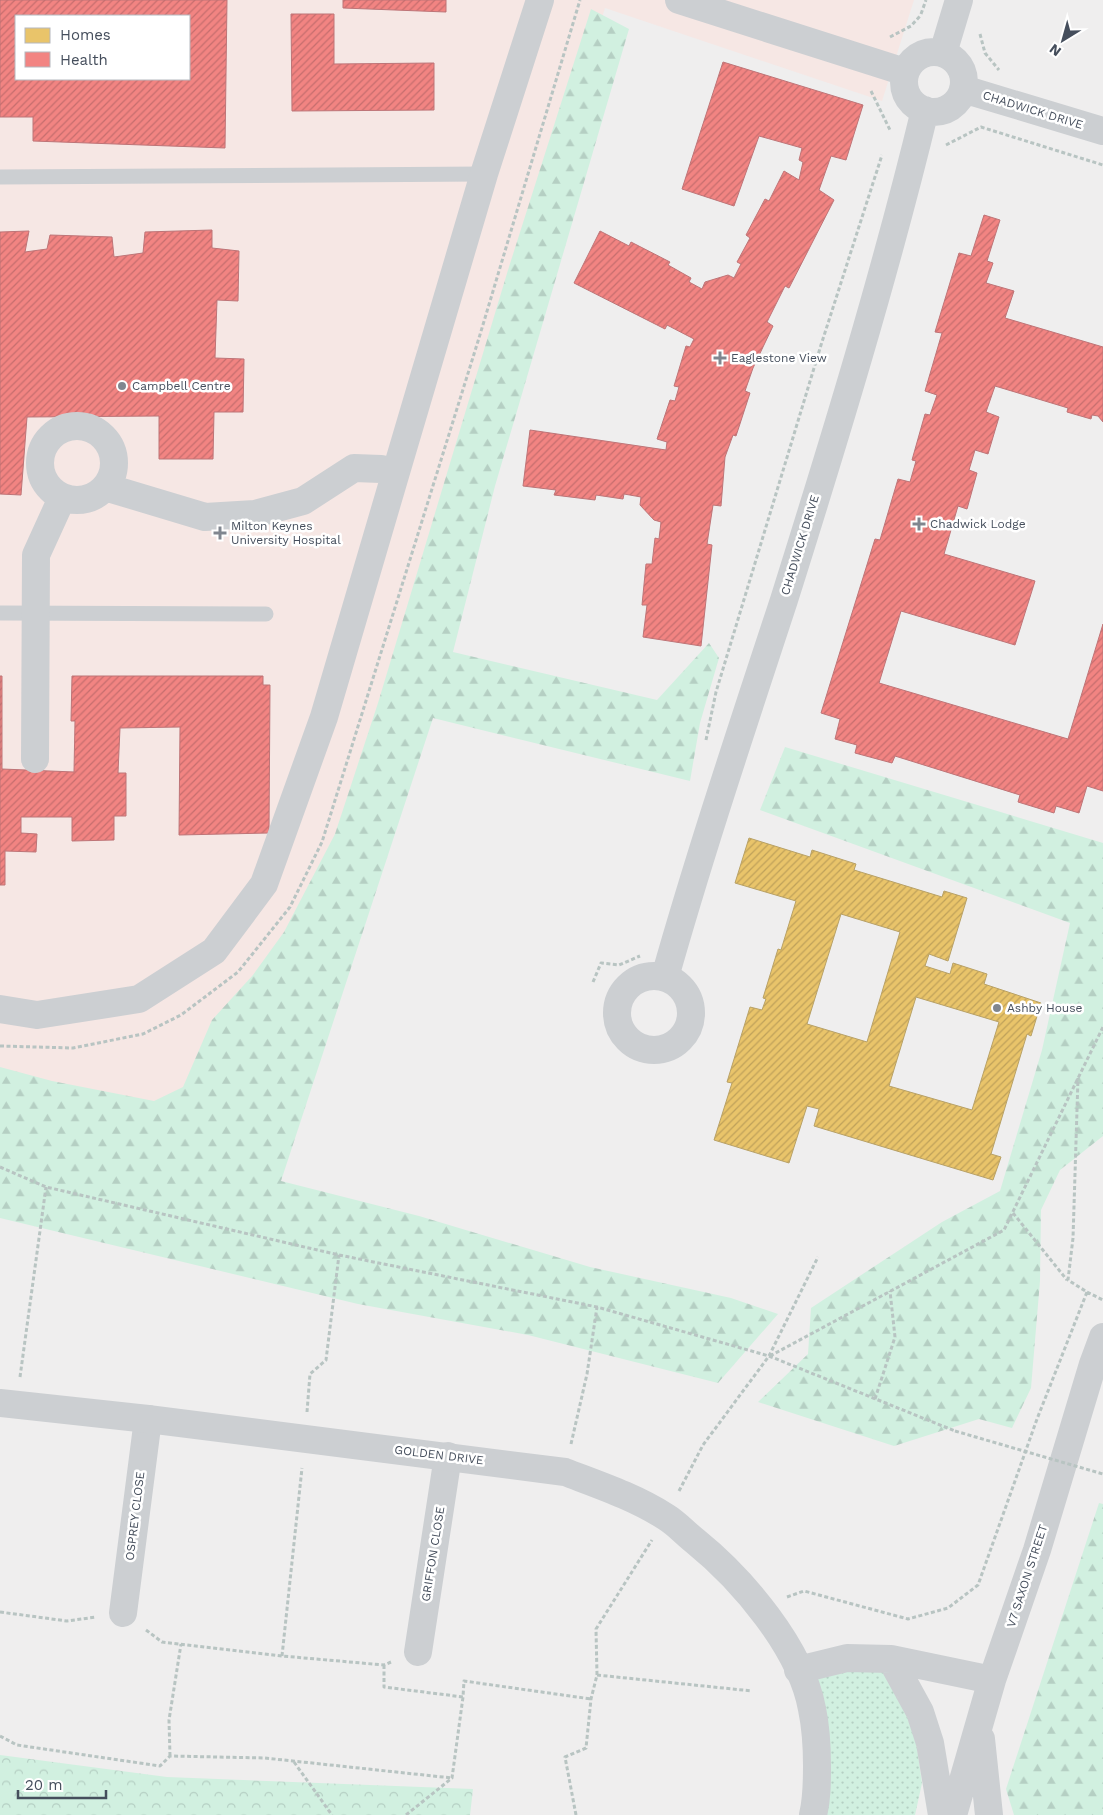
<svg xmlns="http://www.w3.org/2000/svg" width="1103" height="1815" viewBox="0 0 1103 1815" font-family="'Work Sans',sans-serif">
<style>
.medical{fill:#f6e7e4;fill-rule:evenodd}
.grass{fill:url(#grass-dots)}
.forest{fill:url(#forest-firs)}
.park{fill:url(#park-crowns)}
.homes{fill:url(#homes-hatch);stroke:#b8a166;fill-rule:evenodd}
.health{fill:url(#health-hatch);stroke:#be7477;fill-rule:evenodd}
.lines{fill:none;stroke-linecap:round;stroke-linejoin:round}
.path{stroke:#b8c4c2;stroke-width:3;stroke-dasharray:4 2.5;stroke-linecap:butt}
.service{stroke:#cccfd2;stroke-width:15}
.minor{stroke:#cccfd2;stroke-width:28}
.tertiary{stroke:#cccfd2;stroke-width:28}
.path-bridge{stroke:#b8c4c2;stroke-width:3;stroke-dasharray:4 2.5;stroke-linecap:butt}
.poi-dot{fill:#80868f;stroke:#fff;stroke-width:2}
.labels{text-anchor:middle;stroke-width:5;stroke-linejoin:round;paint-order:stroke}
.street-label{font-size:12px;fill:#454e5c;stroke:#fff}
.poi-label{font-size:12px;fill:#454e5c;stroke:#fff;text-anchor:start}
</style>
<defs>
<pattern id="grass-dots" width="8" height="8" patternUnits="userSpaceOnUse" patternTransform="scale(1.25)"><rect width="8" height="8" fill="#d1f0e0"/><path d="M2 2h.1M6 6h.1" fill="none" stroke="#b5cfc3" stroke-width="1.8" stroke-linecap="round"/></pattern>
<pattern id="forest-firs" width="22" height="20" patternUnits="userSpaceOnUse" patternTransform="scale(1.25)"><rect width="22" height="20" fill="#d1f0e0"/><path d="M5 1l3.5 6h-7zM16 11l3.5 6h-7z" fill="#b5cfc3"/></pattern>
<pattern id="park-crowns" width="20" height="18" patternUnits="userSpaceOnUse" patternTransform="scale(1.25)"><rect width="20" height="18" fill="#d1f0e0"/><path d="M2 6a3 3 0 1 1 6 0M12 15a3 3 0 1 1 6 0" fill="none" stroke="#b5cfc3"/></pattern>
<pattern id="homes-hatch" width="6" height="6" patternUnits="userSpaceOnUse" patternTransform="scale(1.25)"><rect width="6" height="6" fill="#e9c46a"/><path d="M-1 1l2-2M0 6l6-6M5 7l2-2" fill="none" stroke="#bfa15a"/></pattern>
<pattern id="health-hatch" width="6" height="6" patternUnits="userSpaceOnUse" patternTransform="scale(1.25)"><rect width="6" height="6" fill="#f28482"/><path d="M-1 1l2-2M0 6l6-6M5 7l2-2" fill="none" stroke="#c66e6e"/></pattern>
</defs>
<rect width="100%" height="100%" fill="#efeeee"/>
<path class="medical" d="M0,0H914L882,101L605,8L305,964L188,1155L0,1098ZM16,16H189V79H16Z"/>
<path class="grass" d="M891,1659L915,1733L922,1783L915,1815H813L798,1670Z"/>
<path class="forest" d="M591,9L629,29L495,486L453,652L657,700L709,643L719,658L700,723L690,781L433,718L281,1181L419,1216L590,1267L731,1298L778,1314L718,1383L528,1335L358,1304L0,1218V1067L52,1081L154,1101L183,1087L212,1020L253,975L284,932L335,834L378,703L508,270Z
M785,747L1103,843V1136L1060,1170L1041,1210L1040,1281L1031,1388L1012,1428L979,1419L894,1446L758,1402L808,1354L811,1308L942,1222L1000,1191L1042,1050L1070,923L760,810Z
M1099,1503L1103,1504V1815H1014L1006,1789Z"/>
<path class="park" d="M0,1755L167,1777L473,1789L470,1815H0Z"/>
<path class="homes" d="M749,838L810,857L812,850L856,864L854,870L942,897L944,891L967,898L948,961L929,954L925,966L950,974L953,963L987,974L984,984L1041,1003L1031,1036L1027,1034L991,1154L1001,1157L993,1180L814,1126L819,1109L807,1106L789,1163L714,1140L732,1083L727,1082L750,1007L762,1010L766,999L763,998L778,949L781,950L796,901L735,883ZM841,914L900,932L867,1042L807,1024ZM916,997L999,1022L972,1110L889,1086Z"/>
<path class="health" d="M0,0H227L225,148L33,141V117H0ZM16,16H189V79H16Z
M343,0H446V12L343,8Z
M291,14H334V64L434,63V110L292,111Z
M723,62L863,105L846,160L831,156L819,190L834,200L789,288L785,286L767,322L773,326L753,368L745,391L750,393L736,436L733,435L725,457L721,506L713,505L707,544L712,545L701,646L643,637L647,605H642L646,564H652L655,538L659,539L661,522L654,520L640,505L641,497L624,494L623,499L596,495L595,500L554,495L556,490L523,486L530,430L666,450L667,442L657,439L670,400L675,401L679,387L674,386L686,346L690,347L694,339L667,325L665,329L574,283L600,231L629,246L631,242L670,262L668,265L691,278L689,282L702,289L705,282L728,275L734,278L741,264L737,262L750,238L746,235L765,199L769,201L784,171L799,180L803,162L799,160L802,148L759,136L734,206L682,189Z
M984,215L1000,220L987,261L993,263L986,283L1014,291L1005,318L1103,347V422L1098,416L1092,415L1091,419L1067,412L1068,408L995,386L986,412L999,417L988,454L975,450L969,470L977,473L967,509L958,506L944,554L1035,581L1015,645L901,611L879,683L1068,739L1103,624V791L1087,786L1079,813L1056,806L1054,813L1018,802L1020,795L895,756L892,763L855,753L857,745L835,739L840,719L821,713L875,539L880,540L898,479L910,482L916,461L912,460L925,414L930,415L937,395L925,391L942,333L935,332L959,253L971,256Z
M212,230V248L239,251L238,301L217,300L215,358L244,359L243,412H214L213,459H159V416L27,417L21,495L0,494V232L29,231L25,252L47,249L50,235L112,237L114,257L143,253L145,232Z
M0,676H2V769L74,772L75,721H71L72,676H263V685H270L269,833L179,835L180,727L120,728L118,773H126V816H114V840L72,841V817H21V833L37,834L36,852L5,851V885H0Z"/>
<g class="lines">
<path class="path" d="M921,14L926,0
M980,34L985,53L999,70
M890,37L911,26L921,15
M871,91L890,130
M946,145L981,127L1103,165
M706,740L716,692L821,345L882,155
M593,982L601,963L619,965L640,956
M0,1046L73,1048L143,1034L181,1015L238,972L290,907L322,842L479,338L580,0
M0,1167L46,1187L339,1255L597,1307L769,1356L955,1431
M1013,1213L1067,1280
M1087,1292L1103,1300
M770,1356L1004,1230L1103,1027
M20,1377L46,1187
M875,1399L895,1337L890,1291
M307,1412L310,1374L326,1360L339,1255
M571,1444L587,1374L597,1307
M679,1491L703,1445L769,1356L818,1257
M787,1597L804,1591L908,1619L948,1608L978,1585L1037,1419L1087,1292L1068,1280L1073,1238L1078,1078
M0,1612L67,1621L96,1617
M146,1630L162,1642L282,1656L384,1665L391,1662
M282,1656L302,1468
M384,1665V1687L463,1697L464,1681L591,1699
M597,1675L752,1691
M0,1736L17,1745L160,1766L170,1756L265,1758L452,1778
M170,1756L169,1720L181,1644
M294,1762L332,1815
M406,1815L452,1778L463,1697
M576,1815L565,1757L586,1748L591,1699L597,1675L596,1629L652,1540"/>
<path class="service" d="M0,177L484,174
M0,613L266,614"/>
<path class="minor" d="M679,0L905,72
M904 82a30 30 0 1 1 60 0a30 30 0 1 1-60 0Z
M943,53L959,0
M963,89L1103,131
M40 463a37 37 0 1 1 74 0a37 37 0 1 1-74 0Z
M105,487L205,517L255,514L303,501L354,468L381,469L396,472L484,174L540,0
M35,759L36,555L62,498
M617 1013a37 37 0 1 1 74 0a37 37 0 1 1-74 0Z
M665,977C701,850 743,725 784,600C835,438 885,275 925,110
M0,1009L37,1015L139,999L214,951L264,884L324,717L396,472
M123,1613L148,1419
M418,1652L448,1456"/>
<path class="tertiary" d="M0,1403L148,1419L565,1472C599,1485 635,1497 666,1517C676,1523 685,1533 695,1541C742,1579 801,1648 812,1709C816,1728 817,1747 817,1766C817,1783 817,1799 813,1815
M891,1659L920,1712L930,1743L942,1815
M798,1670L847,1658L891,1659L992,1680
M981,1739L989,1815
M953,1815L992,1680L1037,1550L1093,1364L1103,1337"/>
<path class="path-bridge" d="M955,1431L1103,1474"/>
</g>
<g class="poi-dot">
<path d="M717.5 350.5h5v5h5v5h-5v5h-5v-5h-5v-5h5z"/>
<circle cx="122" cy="386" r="5"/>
<path d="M916.5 516.5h5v5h5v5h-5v5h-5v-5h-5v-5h5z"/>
<path d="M217.5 525.5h5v5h5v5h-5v5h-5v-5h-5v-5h5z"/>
<circle cx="997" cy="1008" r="5"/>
</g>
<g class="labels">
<g class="street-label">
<text transform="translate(1033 110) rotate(17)" y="4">CHADWICK DRIVE</text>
<text transform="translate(800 545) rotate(-73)" y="4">CHADWICK DRIVE</text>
<text transform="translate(439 1455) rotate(7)" y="4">GOLDEN DRIVE</text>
<text transform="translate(135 1516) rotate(-83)" y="4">OSPREY CLOSE</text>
<text transform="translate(433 1554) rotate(-81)" y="4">GRIFFON CLOSE</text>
<text transform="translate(1027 1576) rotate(-72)" y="4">V7 SAXON STREET</text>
</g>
<g class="poi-label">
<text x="731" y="362">Eaglestone View</text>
<text x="132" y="390">Campbell Centre</text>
<text x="930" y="528">Chadwick Lodge</text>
<text x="231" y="530">Milton Keynes<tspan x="231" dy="14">University Hospital</tspan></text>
<text x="1007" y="1012">Ashby House</text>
</g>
</g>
<rect x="15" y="15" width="175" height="65" fill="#ffffff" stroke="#b5b8be"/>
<rect x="25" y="28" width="25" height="15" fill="#e9c46a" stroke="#b5b8be"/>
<text x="60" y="40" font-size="15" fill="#454e5c">Homes</text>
<rect x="25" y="52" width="25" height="15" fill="#f28482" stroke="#b5b8be"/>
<text x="60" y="65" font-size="15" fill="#454e5c">Health</text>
<g transform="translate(1063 40) rotate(217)" stroke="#ffffff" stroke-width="4" paint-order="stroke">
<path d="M0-4L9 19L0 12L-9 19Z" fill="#454e5c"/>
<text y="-8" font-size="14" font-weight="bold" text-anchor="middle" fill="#454e5c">N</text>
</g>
<path d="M18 1790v8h88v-8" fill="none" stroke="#454e5c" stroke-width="2.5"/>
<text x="25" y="1790" font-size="15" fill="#454e5c" stroke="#ffffff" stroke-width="4" paint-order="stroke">20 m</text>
</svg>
